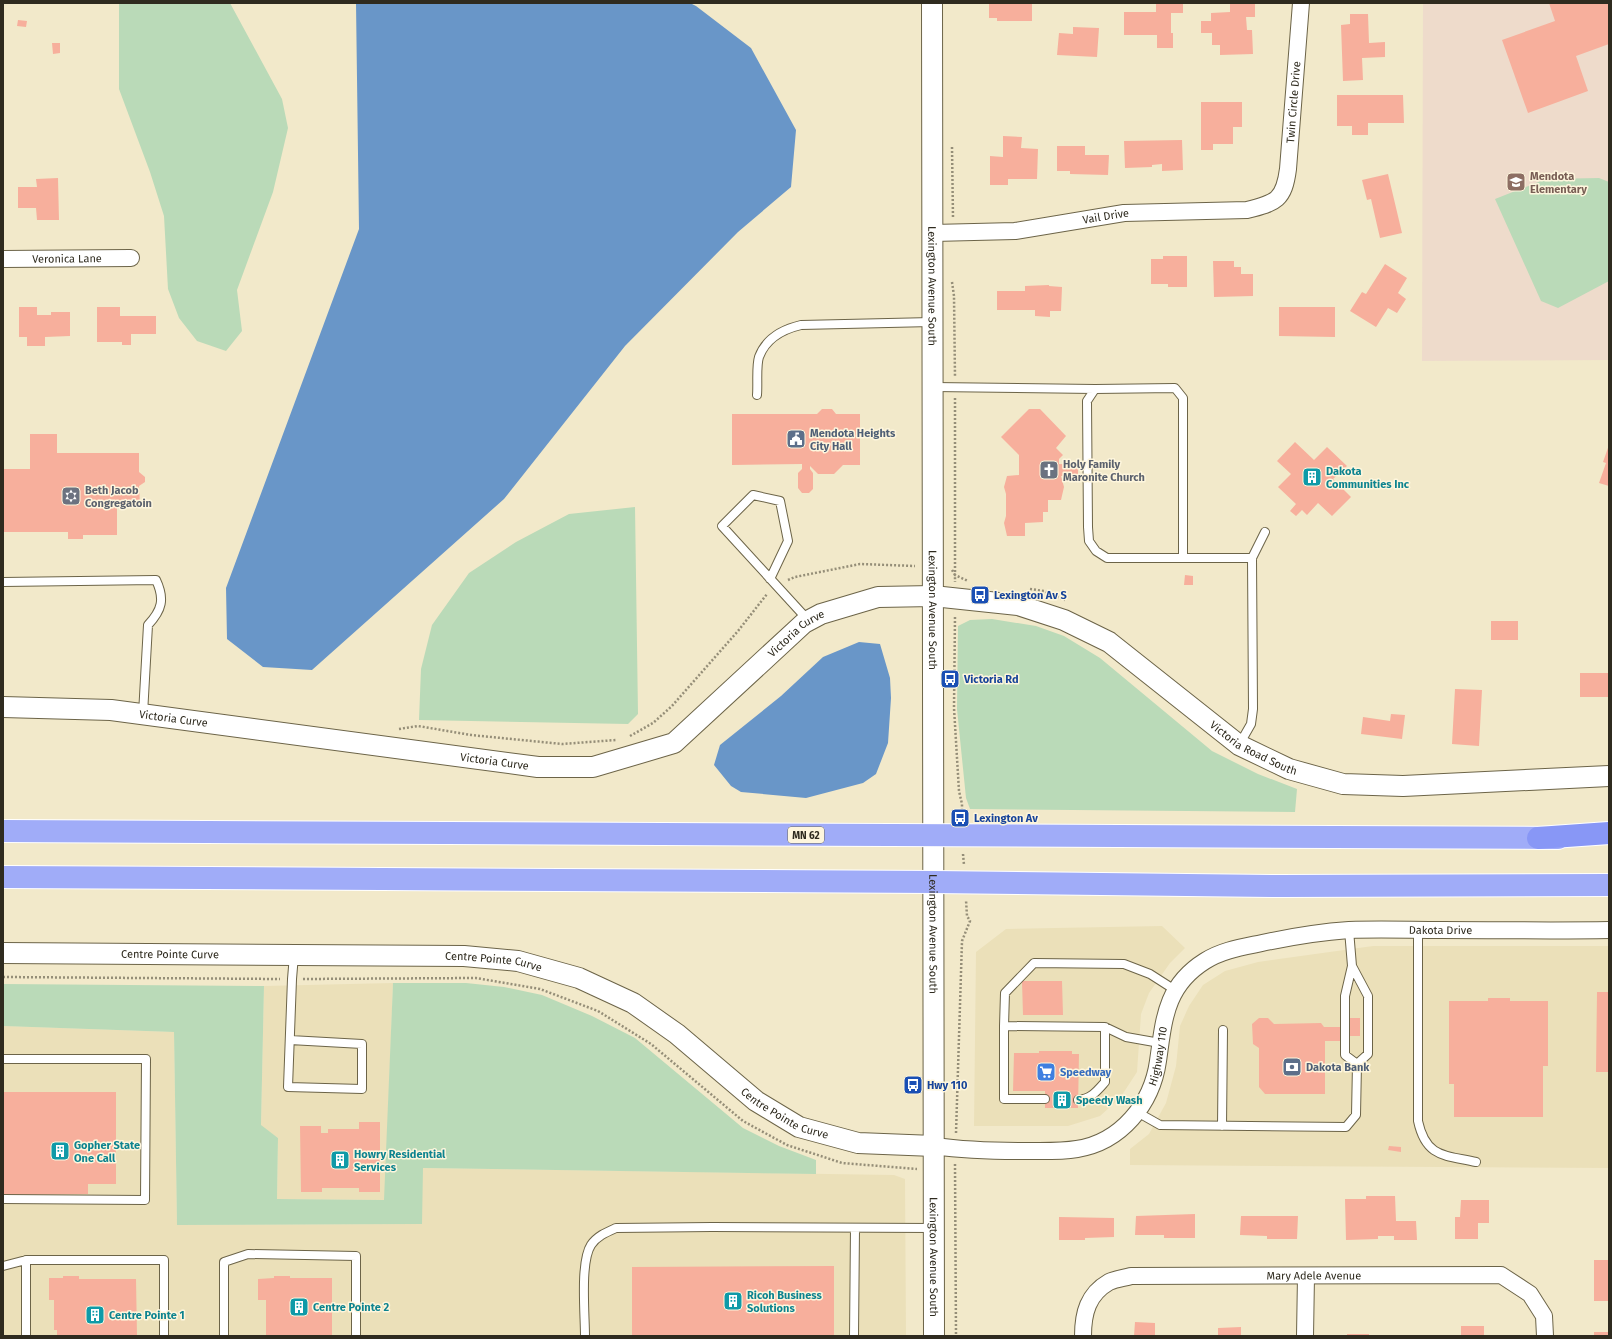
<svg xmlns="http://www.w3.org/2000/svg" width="1612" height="1339" viewBox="0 0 1612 1339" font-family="'Fira Sans',sans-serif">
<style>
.built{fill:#ebe0b9}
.education{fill:#eedbcb}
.green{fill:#badab8}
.water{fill:#6996c8}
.building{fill:#f7af9c}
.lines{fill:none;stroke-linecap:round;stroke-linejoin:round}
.service-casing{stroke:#6c6448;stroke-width:10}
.minor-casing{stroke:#6c6448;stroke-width:18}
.tertiary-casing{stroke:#6c6448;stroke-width:22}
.trunk-casing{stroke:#fff;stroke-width:24}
.motorway-casing{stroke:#fff;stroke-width:24}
.path{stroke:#958e78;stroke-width:2.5;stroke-dasharray:2 2;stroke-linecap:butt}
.service{stroke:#fff;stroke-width:8}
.minor{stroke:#fff;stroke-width:16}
.tertiary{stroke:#fff;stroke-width:20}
.trunk{stroke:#a0acf8;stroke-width:22}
.motorway{stroke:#8897f6;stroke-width:22}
.labels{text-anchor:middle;stroke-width:3;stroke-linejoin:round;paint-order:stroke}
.shield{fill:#fef6dd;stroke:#6d6858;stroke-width:1}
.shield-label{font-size:10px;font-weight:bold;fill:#2f2b1f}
.street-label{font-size:11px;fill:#2f2b1f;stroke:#fef6dd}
.education-label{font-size:11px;font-weight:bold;fill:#785e54;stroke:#fef6dd;text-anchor:start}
.service-label{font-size:11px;font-weight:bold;fill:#4e5e75;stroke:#fef6dd;text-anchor:start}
.worship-label{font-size:11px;font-weight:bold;fill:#5b616d;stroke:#fef6dd;text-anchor:start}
.culture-label{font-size:11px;font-weight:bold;fill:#0d838f;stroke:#fef6dd;text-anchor:start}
.transit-label{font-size:11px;font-weight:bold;fill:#164399;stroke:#fef6dd;text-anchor:start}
.shop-label{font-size:11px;font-weight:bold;fill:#366cbe;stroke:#fef6dd;text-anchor:start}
</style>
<rect width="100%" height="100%" fill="#f2e9ca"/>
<path class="built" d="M1162,926L1185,948L1170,963L1149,993L1141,1014L1137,1072L1120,1098L1100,1116L1068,1126H974L976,952L1006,929Z
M1373,946H1609V1168L1130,1165V1149L1149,1134L1166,1103L1176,1066L1180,1026L1189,1006L1203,985L1225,971L1258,962Z
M393,983L385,1200L277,1199L278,1138L261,1126L264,986Z
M3,1026L174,1032L177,1225L422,1224V1168L894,1175L905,1179L906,1336H3Z"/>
<path class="education" d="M1423,3H1609V360L1422,361Z"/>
<path class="green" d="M119,3H230L282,99L288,128L273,192L237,290L242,331L226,351L197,341L179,318L168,289L164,216L150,172L119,89Z
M1599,178L1609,182V281L1558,308L1541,301L1495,199L1546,179Z
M635,507L638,714L628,724L419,720L421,669L432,625L469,573L516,542L569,514Z
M992,619L1036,626L1064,636L1100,658L1212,751L1258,774L1297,789L1295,812L970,809L966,798L957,709L958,626L970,620Z
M393,983H466L504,987L542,995L592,1016L635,1038L743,1128L779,1146L816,1160V1174L423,1168L422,1224L177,1225L174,1032L3,1026V984L264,986L261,1125L278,1138L277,1199L384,1200Z"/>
<path class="water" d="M356,3H690L696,6L751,48L796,130L791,187L738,232L625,346L504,499L312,670L263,667L227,639L226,588L359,229Z
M859,642L880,644L890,678L891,698L888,743L876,774L863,783L806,798L741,792L731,786L714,765L720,745L781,696L823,657Z"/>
<path class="building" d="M989,3H1032V21H997V18H989Z
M1156,3H1183V13H1171V33H1173V48H1157V35H1124V12H1156Z
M1230,3H1255V17H1246L1247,30H1252L1253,54L1220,55V45H1212V33H1201V21H1211V13L1230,12Z
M1549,3H1609V44L1576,56L1588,91L1528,113L1502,40L1555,21Z
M1350,14H1368L1369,43L1385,42V57L1362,58L1363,80L1343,81L1341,25L1350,24Z
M18,20L27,21L26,27L17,26Z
M1073,27L1099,28L1097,57L1057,55L1059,33L1073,34Z
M52,43H60V53L53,54Z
M1337,95H1403L1404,123H1368V135H1352V126H1337Z
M1201,102H1242V127H1233V144H1213V150H1201Z
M1003,136L1022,137L1021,148L1038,149L1037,179H1008V185H990V156L1003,157Z
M1182,140L1183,170L1162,171V164L1152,165V167L1125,168L1124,141Z
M1057,146H1085V155H1109L1108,175L1070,174V171H1057Z
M1388,174L1402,233L1380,238L1371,199L1367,200L1362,180Z
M58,178L59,220H37L36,208H18V187H37L36,179Z
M1163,256H1187V287H1168V284H1151V259H1163Z
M1213,261H1234V267H1241V274H1253V296L1214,297Z
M1385,264L1407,278L1398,293L1406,299L1397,313L1388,308L1376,327L1350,311L1362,292L1366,294Z
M1049,285V286L1062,287L1061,311H1050V317L1035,316V310H997V291H1025V286Z
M19,307H37V315H51V312H70V336L45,337V346H27V337H19Z
M97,307H120V316H156V334H131V345H122V342H97Z
M1279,307H1335V337L1279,336Z
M822,409H832L836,414H860V465H843L834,474H818L810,466V469L813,473V489L809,493H802L798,488V473L802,469V464L732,465V414H817Z
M1029,409H1040L1066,436L1056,448L1063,455L1059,459V464L1078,465V476H1061L1064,487L1061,500H1048V512H1043V522L1025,523V536H1007L1004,523L1006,516V494L1004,487L1007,476L1019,475V455L1001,437Z
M30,434H57V453H139V472L145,477V482L139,486L140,505H117V535H83V539H68V532H4L3,469H30Z
M1295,442L1314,460L1327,447L1347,466L1333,479L1351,497L1332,516L1318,503L1307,515L1302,510L1296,516L1290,511L1296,504L1278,487L1291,474L1277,461Z
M1609,445V486L1599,483L1606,463L1603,462Z
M1185,575L1193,576V585H1184Z
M1491,621H1518V640H1491Z
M1580,673H1609V697H1580Z
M1455,689L1482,690L1479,746L1452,744Z
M1391,714L1405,715L1402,739L1361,734L1363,717L1390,721Z
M1022,981H1062L1063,1015H1023Z
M1597,992H1609V1072H1596Z
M1488,998H1510V1001H1548V1066H1543V1117H1454V1084H1449V1001H1488Z
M1259,1018H1268L1274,1024L1321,1023L1324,1027H1343V1018H1360V1036H1343V1041H1325V1094H1265L1259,1087V1048L1253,1044L1252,1024Z
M1039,1051H1072V1054H1079L1078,1108H1045V1091H1013L1014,1053H1039Z
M3,1092H116V1184H88V1194L4,1195Z
M359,1122H380V1192H359V1188H322V1192H301L300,1126H321V1133H328V1129H359Z
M1389,1146L1401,1147V1152L1388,1150Z
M1366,1196H1395L1396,1221H1416L1417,1240H1394V1236H1378V1239L1346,1240L1345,1199H1366Z
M1461,1200H1489V1223H1478V1239H1455V1217H1460Z
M1195,1214V1238H1164V1235H1135L1136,1216Z
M1241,1216H1298L1297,1239H1267V1236L1240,1235Z
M1059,1217L1114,1218V1237L1085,1238V1240H1059Z
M1594,1260H1609V1301H1594Z
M834,1266V1336H632V1267Z
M63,1276H79V1279H136L137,1336H57V1330H54V1300H49V1278H63Z
M274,1276H290V1278H332V1336H266V1300H258V1279L274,1278Z
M1135,1322L1155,1323V1336H1134Z
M1461,1326H1484V1336H1461Z
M1241,1327V1336H1218V1328Z
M1594,1332H1609V1336H1594Z
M1347,1334H1369V1336H1347Z"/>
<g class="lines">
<defs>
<path id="service" d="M933,387L1095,389
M757,395C758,384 756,366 759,357C766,338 784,329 801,325L932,322
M1183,558V398L1175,388L1095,389L1087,401L1088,527L1089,541L1096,551L1107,558H1252
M770,579L788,541L780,501L753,495L722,526L808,620
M3,582L156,580C165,599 162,610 148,625L143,714
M1239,745L1251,724L1253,709L1252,558L1265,532
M1418,930V1121C1426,1158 1445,1155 1476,1162
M1352,966L1345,996V1055L1357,1064
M1004,1026V1099H1045
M290,1040L362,1044V1089L288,1087L292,979L294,955
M1160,1043L1126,1037L1105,1027L1004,1026L1005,993L1034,963L1124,964L1150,974L1175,990
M3,1059H146L145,1200L3,1199
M1078,1100C1091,1099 1097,1091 1105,1082V1027
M1137,1112L1160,1125L1346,1127L1356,1115L1357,1064L1368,1054V996L1352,966L1349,930
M1222,1126L1223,1030
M3,1266L26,1260H164V1336
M26,1336V1260
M224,1336V1262L248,1254L356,1256V1336
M585,1336C585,1314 580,1262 591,1245C597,1236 607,1232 616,1228L712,1227L934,1228
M854,1336L855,1228"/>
<g id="minor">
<path id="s1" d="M933,233L1015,231L1124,213L1247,210C1276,203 1284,200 1288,169L1301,3"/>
<path id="s2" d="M3,259L131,258"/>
<path id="s3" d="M934,1146C963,1150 991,1151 1021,1151C1040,1151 1059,1152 1077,1149C1121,1142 1152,1104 1158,1061C1164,1020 1165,986 1205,961C1222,950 1243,947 1262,943C1290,937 1320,932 1349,930C1380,929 1411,930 1441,930C1497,930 1553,931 1609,930"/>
<path id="s4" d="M1083,1336C1083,1313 1088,1294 1109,1282C1115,1279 1124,1278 1131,1276L1501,1275L1530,1294L1544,1316L1545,1336"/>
<path d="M1305,1336L1306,1276"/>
</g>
<g id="tertiary">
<path id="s5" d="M932,3L934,1336"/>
<path id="s6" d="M3,707L111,710L538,767H593L674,743L804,623L821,614L878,597L933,596L1018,605L1064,620L1109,642L1239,745L1289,769L1343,784L1403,786L1609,776"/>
<path id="s7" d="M3,953L464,956L518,961L579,978L633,1003L677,1034L756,1101L799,1127L858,1143L934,1146"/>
</g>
<path id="trunk" d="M3,831L1558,838
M3,877L934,882L1279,886L1609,885"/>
<path id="motorway" d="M1538,838L1609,833"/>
</defs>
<use href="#service" class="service-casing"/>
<use href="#minor" class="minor-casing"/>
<use href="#tertiary" class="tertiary-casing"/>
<use href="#trunk" class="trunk-casing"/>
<use href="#motorway" class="motorway-casing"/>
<path class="path" d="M952,147L953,218
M952,282L954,296L955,377
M955,398V575L968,581
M952,570L955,575V582
M788,580L795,577L860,564L915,566
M1030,589L1044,591L1065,600
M955,617L954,708L959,791L962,804V817
M399,729L418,726L471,735L562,744L616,740
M630,736L653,723L672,706L738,631L767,594
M963,854L964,865
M3,977L280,979
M303,979L476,978L540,989L598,1011L651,1044L743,1121L787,1145L842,1163L917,1169
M956,1133L962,941L970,921L967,916L966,900
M955,1164L956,1336"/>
<use href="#service" class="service"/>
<use href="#minor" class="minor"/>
<use href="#tertiary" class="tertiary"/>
<use href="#trunk" class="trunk"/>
<use href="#motorway" class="motorway"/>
</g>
<defs>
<symbol id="school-square" viewBox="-11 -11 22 22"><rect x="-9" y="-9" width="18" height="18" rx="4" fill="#8d6e63" stroke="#fef6dd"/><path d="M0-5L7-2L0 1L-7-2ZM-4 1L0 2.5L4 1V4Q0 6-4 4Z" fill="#fff"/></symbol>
<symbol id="civic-square" viewBox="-11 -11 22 22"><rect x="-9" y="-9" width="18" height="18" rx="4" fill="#5c6f8a" stroke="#fef6dd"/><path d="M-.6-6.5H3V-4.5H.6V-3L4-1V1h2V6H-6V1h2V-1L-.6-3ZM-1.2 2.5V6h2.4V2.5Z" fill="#fff"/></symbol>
<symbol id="church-square" viewBox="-11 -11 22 22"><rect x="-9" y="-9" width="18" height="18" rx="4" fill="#6b7280" stroke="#fef6dd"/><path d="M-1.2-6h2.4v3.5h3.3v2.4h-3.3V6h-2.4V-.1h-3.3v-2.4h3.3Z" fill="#fff"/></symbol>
<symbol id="building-square" viewBox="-11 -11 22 22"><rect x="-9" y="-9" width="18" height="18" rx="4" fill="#0f9aa8" stroke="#fef6dd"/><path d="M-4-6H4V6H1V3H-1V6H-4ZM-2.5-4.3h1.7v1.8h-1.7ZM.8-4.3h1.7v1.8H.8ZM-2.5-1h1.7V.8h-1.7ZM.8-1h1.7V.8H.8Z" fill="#fff"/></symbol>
<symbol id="synagogue-square" viewBox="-11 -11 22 22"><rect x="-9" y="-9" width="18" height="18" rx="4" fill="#6b7280" stroke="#fef6dd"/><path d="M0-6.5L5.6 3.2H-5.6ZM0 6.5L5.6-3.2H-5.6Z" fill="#fff"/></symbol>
<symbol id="bus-square" viewBox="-11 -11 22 22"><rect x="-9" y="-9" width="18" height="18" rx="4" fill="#1a4fb4" stroke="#fef6dd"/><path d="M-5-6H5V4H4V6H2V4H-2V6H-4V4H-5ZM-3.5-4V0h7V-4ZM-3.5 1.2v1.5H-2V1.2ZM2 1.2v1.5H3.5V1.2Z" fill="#fff"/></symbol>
<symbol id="bank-square" viewBox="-11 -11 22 22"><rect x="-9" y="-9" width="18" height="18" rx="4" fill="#5c6f8a" stroke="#fef6dd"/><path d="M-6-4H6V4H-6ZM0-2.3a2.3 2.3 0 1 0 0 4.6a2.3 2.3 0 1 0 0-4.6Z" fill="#fff"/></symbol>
<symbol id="supermarket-square" viewBox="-11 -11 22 22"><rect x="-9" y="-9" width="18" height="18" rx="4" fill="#3f7fe0" stroke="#fef6dd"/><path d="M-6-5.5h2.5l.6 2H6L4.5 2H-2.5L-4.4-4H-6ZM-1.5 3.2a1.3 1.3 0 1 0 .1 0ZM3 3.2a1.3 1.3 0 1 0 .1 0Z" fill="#fff"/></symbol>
</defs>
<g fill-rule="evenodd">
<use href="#school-square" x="1505" y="171" width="22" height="22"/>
<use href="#civic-square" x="785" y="428" width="22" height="22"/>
<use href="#church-square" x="1038" y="459" width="22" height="22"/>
<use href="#building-square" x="1301" y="466" width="22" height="22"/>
<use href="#synagogue-square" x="60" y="485" width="22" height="22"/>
<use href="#bus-square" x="969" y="584" width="22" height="22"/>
<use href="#bus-square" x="939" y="668" width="22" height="22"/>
<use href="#bus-square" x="949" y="807" width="22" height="22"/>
<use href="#bank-square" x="1281" y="1056" width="22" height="22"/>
<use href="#supermarket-square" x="1035" y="1061" width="22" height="22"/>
<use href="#bus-square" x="902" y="1074" width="22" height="22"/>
<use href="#building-square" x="1051" y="1089" width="22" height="22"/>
<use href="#building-square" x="49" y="1140" width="22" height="22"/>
<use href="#building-square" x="329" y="1149" width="22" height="22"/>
<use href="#building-square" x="722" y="1290" width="22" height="22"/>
<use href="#building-square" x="288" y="1296" width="22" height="22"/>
<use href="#building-square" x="84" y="1304" width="22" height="22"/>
</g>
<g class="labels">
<rect class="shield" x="788" y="827" width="36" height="16" rx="3"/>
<g class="shield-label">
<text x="806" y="839">MN 62</text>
</g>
<g class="street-label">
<text dy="4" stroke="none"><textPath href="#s1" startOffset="447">Twin Circle Drive</textPath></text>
<text dy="4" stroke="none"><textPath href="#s1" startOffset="174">Vail Drive</textPath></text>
<text dy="4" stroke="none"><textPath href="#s2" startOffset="64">Veronica Lane</textPath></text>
<text dy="4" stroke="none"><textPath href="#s5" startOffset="283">Lexington Avenue South</textPath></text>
<text dy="4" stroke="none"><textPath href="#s5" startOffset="607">Lexington Avenue South</textPath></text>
<text dy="4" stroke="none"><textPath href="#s6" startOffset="843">Victoria Curve</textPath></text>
<text dy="4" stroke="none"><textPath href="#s6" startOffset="171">Victoria Curve</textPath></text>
<text dy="4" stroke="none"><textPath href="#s6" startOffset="1353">Victoria Road South</textPath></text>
<text dy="4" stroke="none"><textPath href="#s6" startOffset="495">Victoria Curve</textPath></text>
<text dy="4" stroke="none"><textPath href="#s3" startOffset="626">Dakota Drive</textPath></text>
<text dy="4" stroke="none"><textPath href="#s5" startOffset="931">Lexington Avenue South</textPath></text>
<text dy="4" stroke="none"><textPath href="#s7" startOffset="167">Centre Pointe Curve</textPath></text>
<text dy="4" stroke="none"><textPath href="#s7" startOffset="491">Centre Pointe Curve</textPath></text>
<text dy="4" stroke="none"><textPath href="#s3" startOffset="276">Highway 110</textPath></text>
<text dy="4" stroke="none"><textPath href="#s7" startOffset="827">Centre Pointe Curve</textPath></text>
<text dy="4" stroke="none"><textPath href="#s5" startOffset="1254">Lexington Avenue South</textPath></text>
<text dy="4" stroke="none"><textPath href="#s4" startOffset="269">Mary Adele Avenue</textPath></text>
</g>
<g class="education-label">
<text x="1530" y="180">Mendota<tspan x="1530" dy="13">Elementary</tspan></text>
</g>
<g class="service-label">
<text x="810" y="437">Mendota Heights<tspan x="810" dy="13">City Hall</tspan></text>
<text x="1306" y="1071">Dakota Bank</text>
</g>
<g class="worship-label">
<text x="1063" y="468">Holy Family<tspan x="1063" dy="13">Maronite Church</tspan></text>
<text x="85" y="494">Beth Jacob<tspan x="85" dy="13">Congregatoin</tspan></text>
</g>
<g class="culture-label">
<text x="1326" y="475">Dakota<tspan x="1326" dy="13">Communities Inc</tspan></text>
<text x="1076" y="1104">Speedy Wash</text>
<text x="74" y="1149">Gopher State<tspan x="74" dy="13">One Call</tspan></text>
<text x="354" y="1158">Howry Residential<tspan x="354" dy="13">Services</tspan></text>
<text x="747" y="1299">Ricoh Business<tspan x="747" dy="13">Solutions</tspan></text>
<text x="313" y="1311">Centre Pointe 2</text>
<text x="109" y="1319">Centre Pointe 1</text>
</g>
<g class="transit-label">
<text x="994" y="599">Lexington Av S</text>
<text x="964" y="683">Victoria Rd</text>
<text x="974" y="822">Lexington Av</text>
<text x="927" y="1089">Hwy 110</text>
</g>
<g class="shop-label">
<text x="1060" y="1076">Speedway</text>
</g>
</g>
<rect width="1612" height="1339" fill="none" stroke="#2f2b1f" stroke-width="8"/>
</svg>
